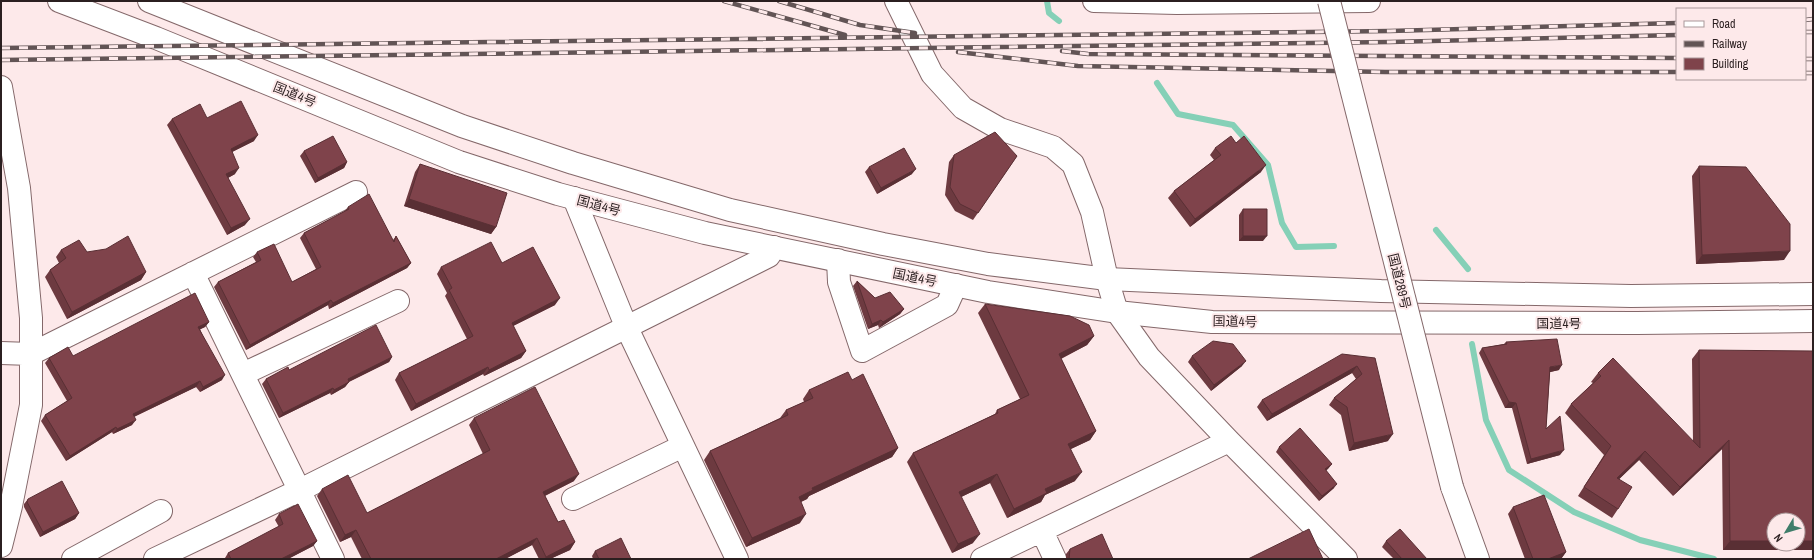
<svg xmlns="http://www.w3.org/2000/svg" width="1814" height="560" viewBox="0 0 1814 560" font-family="'Archivo Narrow','Noto Sans JP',sans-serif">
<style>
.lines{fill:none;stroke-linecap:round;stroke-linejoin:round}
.stream{stroke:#85d0b7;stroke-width:6}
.street-casing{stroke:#84686a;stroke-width:24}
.highway-casing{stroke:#84686a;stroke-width:24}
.street{stroke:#fff;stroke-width:22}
.highway{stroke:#fff;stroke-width:22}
.rail-casing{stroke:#625455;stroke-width:4.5}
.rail{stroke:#fde9ea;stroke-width:3;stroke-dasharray:9;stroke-linecap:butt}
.highway-bridge-casing{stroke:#84686a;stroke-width:24;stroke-linecap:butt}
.highway-bridge{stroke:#fff;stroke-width:22}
.wall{fill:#6d3a40}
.shaded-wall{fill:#592f34}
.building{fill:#7f434b;stroke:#592f34}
.labels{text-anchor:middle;stroke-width:4;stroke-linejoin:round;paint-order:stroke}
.street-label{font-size:13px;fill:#2b1f20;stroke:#fde9ea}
</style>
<rect width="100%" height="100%" fill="#fde9ea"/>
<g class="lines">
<path class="stream" d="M1047,1L1049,13L1059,21
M1157,83L1178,114L1233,125L1268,165L1282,223L1296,247L1334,246
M1436,230L1468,269
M1472,344L1486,420L1509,470L1574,512L1640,540L1714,559"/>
<defs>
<path id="street" d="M896,1L932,74L963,108L1000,129L1053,147L1073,164L1092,212L1107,279L1117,312L1149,357L1229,441L1346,559
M1094,1L1177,3L1369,1
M1,87L19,188L31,318V405L11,506L1,546
M574,198L626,326L737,559
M838,260L839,282L862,351L947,305L956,285
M193,273L333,559
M1,353L31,354L356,192
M243,374L398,301
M573,499L683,446
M1042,531L1055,559
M73,559L161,511
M155,559L300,490L769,256L774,247
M982,559L1229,441"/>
<path id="highway" d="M59,1L156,38L459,162L558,194L705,233L988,292L1117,312L1212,322L1637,323L1813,321
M149,1L462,126L573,163L730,210L883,244L988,264L1107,279L1381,291L1631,296L1813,294
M1452,487L1478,559"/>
</defs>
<use href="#street" class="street-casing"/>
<use href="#highway" class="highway-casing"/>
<use href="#street" class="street"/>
<use href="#highway" class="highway"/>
<defs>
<path id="rail" d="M724,1L845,35
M779,1L860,25L915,33
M1805,20L1813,19
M1805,32H1813
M1,48L1390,31L1677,23
M1062,51L1088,54L1677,58
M958,52L1078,66L1385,72H1677
M1805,59H1813
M1,60L1390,42L1677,35
M1805,73H1813"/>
</defs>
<use href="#rail" class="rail-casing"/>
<use href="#rail" class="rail"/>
<defs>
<path id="highway-bridge" d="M1329,1L1452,487"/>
</defs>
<use href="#highway-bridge" class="highway-bridge-casing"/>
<use href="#highway-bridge" class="highway-bridge"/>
</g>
<path class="wall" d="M207,118L254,141L232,152L235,174L228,178L245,225L227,235L167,125L172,119Z
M1215,148L1261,172L1190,227L1168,198L1174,191L1214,160L1210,155Z
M304,151L347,162L344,168L315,183L300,156Z
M954,155L1017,156L973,220L955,211L945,195L949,162Z
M420,164L496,227L491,234L404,206L415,172Z
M1699,166L1784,260L1696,264L1692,176Z
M869,167L912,174L877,194L865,172Z
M348,207L393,240L396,236L411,263L407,268L329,309L328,305L246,350L214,287L218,282L256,262L253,257L257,252L292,282L316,269L300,238L304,233L344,212Z
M1243,209L1263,241H1239V215Z
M61,250L87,252L146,272L141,280L67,319L45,277L50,270L59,263L56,257Z
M502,263L555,305L513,326L526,351L521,358L484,376L483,374L411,411L395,380L399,373L467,339L445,296L447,293L437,274L441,267Z
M857,281L875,298L904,309L900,314L879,328L878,325L868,329L853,286Z
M985,304L1094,336L1087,345L1061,359L1096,431L1090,440L1071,449L1075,481L1045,495L1041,502L1007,518L990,483L961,497L973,543L952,553L907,462L913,453L995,414L997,410L1020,399L978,313Z
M209,322L205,327L200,329L222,380L200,392L196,387L134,417L132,425L113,434L112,432L66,461L41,421L45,415L67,401L45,363L49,358L73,356Z
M1506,342L1559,370L1550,372L1546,429L1560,455L1527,464L1512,408H1505L1479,353L1482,348L1504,344Z
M1699,350L1813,550H1723L1722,449L1673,496L1639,460L1619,479L1618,509L1612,518L1578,496L1604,455L1565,413L1571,404L1593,383L1591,382L1598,373L1693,442L1692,359Z
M1192,356L1242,366L1211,391L1188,362Z
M392,357L389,362L349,382L345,387L331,395L330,393L279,418L262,384L266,379L289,370Z
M1375,358L1388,441L1349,451L1341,415L1329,405L1334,398L1356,379L1352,373L1267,421L1257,407L1262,400Z
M852,380L898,448L892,457L809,496L807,499L801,502L800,523L746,547L704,460L710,451L780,418L786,410L804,402L803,399L809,390Z
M474,418L574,481L545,496L558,522L575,542L570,550L550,559H539L532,545L505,559H362L351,537L340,542L317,496L322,489L367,513L483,454L469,425Z
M1279,447L1332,464L1326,470L1334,488L1319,501L1276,452Z
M28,499L79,513L75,519L40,537L24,507V504Z
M1513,507L1566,552L1561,559H1525L1508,514Z
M279,514L317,541L313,546L288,559H225V558L228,553L279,527L275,520Z
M1386,541L1427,559H1394L1382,547Z
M1070,549L1113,559H1066V554Z
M595,551L631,559H593L592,556Z"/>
<path class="shaded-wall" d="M258,135L254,141L226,155L231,149Z
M347,162L344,168L315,183L318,178Z
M1266,165L1261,172L1190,227L1195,219Z
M239,168L235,174L222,181L226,174Z
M916,169L912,174L877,194L881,188Z
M409,199L496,227L491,234L404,206Z
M250,219L245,225L227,235L231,228Z
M1243,236H1267L1263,241H1239Z
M1790,251L1784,260L1696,264L1702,255Z
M411,263L407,268L329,309L333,303Z
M146,272L141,280L67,319L72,312Z
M560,298L555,305L507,329L512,323Z
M331,300L328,305L246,350L250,345Z
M904,309L900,314L879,328L883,322Z
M881,320L878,325L868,329L872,324Z
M209,322L205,327L195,332L198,327Z
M1094,336L1087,345L1052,363L1059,354Z
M526,351L521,358L484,376L489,370Z
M392,357L389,362L344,384L348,379Z
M1246,361L1242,366L1211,391L1214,385Z
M1562,365L1559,370L1546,373L1550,367Z
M1357,366L1352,373L1267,421L1272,414Z
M488,367L483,374L411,411L416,404Z
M225,375L222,380L200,392L203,387Z
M200,381L196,387L129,419L133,414Z
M349,382L345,387L331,395L334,390Z
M333,388L330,393L279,418L283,413Z
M1509,402L1516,403L1512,408H1505Z
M136,420L132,425L113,434L117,429Z
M116,427L112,432L66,461L70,456Z
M1096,431L1090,440L1062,453L1068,444Z
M1393,434L1388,441L1349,451L1354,443Z
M1729,440L1722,449L1673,496L1680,487Z
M898,448L892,457L809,496L807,499L792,506L799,497L812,488Z
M1564,450L1560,455L1527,464L1531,459Z
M1645,451L1639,460L1611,487L1617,478Z
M1332,464L1328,469L1322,474L1325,469Z
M1082,472L1075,481L1045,495L1041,502L1007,518L1014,509L1045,489Z
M579,474L574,481L538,499L543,492Z
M997,474L990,483L953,501L959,492Z
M1337,484L1334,488L1319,501L1322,496Z
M79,513L75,519L40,537L43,532Z
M806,514L800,523L746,547L752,538Z
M356,530L351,537L340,542L345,535Z
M980,534L973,543L952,553L958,544Z
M537,538L532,545L505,559H496Z
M317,541L313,546L288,559H281Z
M1730,541H1774V544H1798V541H1813V550H1723Z
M575,542L570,550L550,559H544L546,557Z
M1566,552L1561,559H1548Z"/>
<path class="building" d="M241,101L258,135L231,149L239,168L226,174L250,219L231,228L172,119L200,104L207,118Z
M995,132L1017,156L978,213L960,204L950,187L954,155Z
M333,136L347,162L318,178L304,151Z
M1231,136L1236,143L1244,136L1266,165L1195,219L1174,191L1221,155L1215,148Z
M904,148L916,169L881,188L869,167Z
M420,164L507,193L496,227L409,199Z
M1699,166L1746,167L1790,224V251L1702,255Z
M369,194L394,242L396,236L411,263L333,303L331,300L250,345L218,282L261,260L257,252L274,244L292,282L321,267L304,233L349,209L348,207Z
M1243,209H1267V236H1243Z
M128,236L146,272L72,312L50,270L66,258L61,250L79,240L87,252L106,249Z
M491,242L502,263L533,247L560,298L512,323L526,351L489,370L488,367L416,404L399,373L473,336L449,290L452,288L441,267Z
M857,281L875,298L890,292L904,309L883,322L881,320L872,324Z
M195,293L209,322L198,327L225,375L203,387L200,381L133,414L136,420L117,429L116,427L70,456L45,415L72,398L49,358L68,347L73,356Z
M985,304L1070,316L1089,325L1094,336L1059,354L1096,431L1068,444L1082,472L1045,489L1047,493L1014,509L997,474L959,492L980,534L958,544L913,453L998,413L997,410L1029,395Z
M376,325L392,357L348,379L349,382L334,390L333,388L283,413L266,379L288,367L289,370Z
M1557,339L1562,365L1550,367L1546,429L1560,416L1564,450L1531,459L1516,403L1509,402L1482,348L1507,344L1506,342Z
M1213,341L1233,344L1246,361L1214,385L1192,356Z
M1699,350L1813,351V541H1798V520H1774V541H1730L1729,440L1680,487L1645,451L1617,478L1632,487L1618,509L1584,487L1611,446L1571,404L1601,376L1598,373L1613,358L1700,448Z
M1342,354L1375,358L1393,434L1354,443L1347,407L1334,398L1362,374L1357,366L1272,414L1262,400Z
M848,372L852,380L863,374L898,448L812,488L813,490L799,497L806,514L752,538L710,451L788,415L786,410L813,398L809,390Z
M535,387L579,474L543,492L558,522L564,520L575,542L546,557L537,538L496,559H371L356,530L345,535L322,489L348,475L367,513L490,450L474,418Z
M1300,428L1332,464L1325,469L1337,484L1322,496L1279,447Z
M62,481L79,513L43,532L27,502L28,499Z
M1544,495L1566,552L1548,559H1533L1513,507Z
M298,504L317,541L281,559H231L228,553L283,524L279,514Z
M1309,529L1323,559H1248Z
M1400,529L1427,559H1402L1386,541Z
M1102,534L1113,559H1069L1070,549Z
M621,538L631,559H599L595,551Z"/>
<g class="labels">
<g class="street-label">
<text transform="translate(295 94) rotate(22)" y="5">国道4号</text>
<text transform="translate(599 205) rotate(15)" y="5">国道4号</text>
<text transform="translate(915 277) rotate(12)" y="5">国道4号</text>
<text transform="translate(1400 281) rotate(76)" y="5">国道289号</text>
<text transform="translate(1235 321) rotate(1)" y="5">国道4号</text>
<text x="1559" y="328">国道4号</text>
</g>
</g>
<rect width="1814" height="560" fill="none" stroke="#2b1f20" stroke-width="4"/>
<rect x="1676" y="8" width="130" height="72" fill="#fde9ea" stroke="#a99899"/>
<rect x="1684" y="21" width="20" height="6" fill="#ffffff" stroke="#a99899"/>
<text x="1712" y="28" font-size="12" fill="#2b1f20">Road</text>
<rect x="1684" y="41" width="20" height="6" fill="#625455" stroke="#a99899"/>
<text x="1712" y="48" font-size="12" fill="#2b1f20">Railway</text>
<rect x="1684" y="58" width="20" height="12" fill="#7f434b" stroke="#a99899"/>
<text x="1712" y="68" font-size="12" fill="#2b1f20">Building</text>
<g transform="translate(1786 532) rotate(232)"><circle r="19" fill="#fde9ea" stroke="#a99899"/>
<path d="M0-3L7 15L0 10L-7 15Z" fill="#3f7d6a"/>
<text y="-6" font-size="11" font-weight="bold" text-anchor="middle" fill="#2b1f20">N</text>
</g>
</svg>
